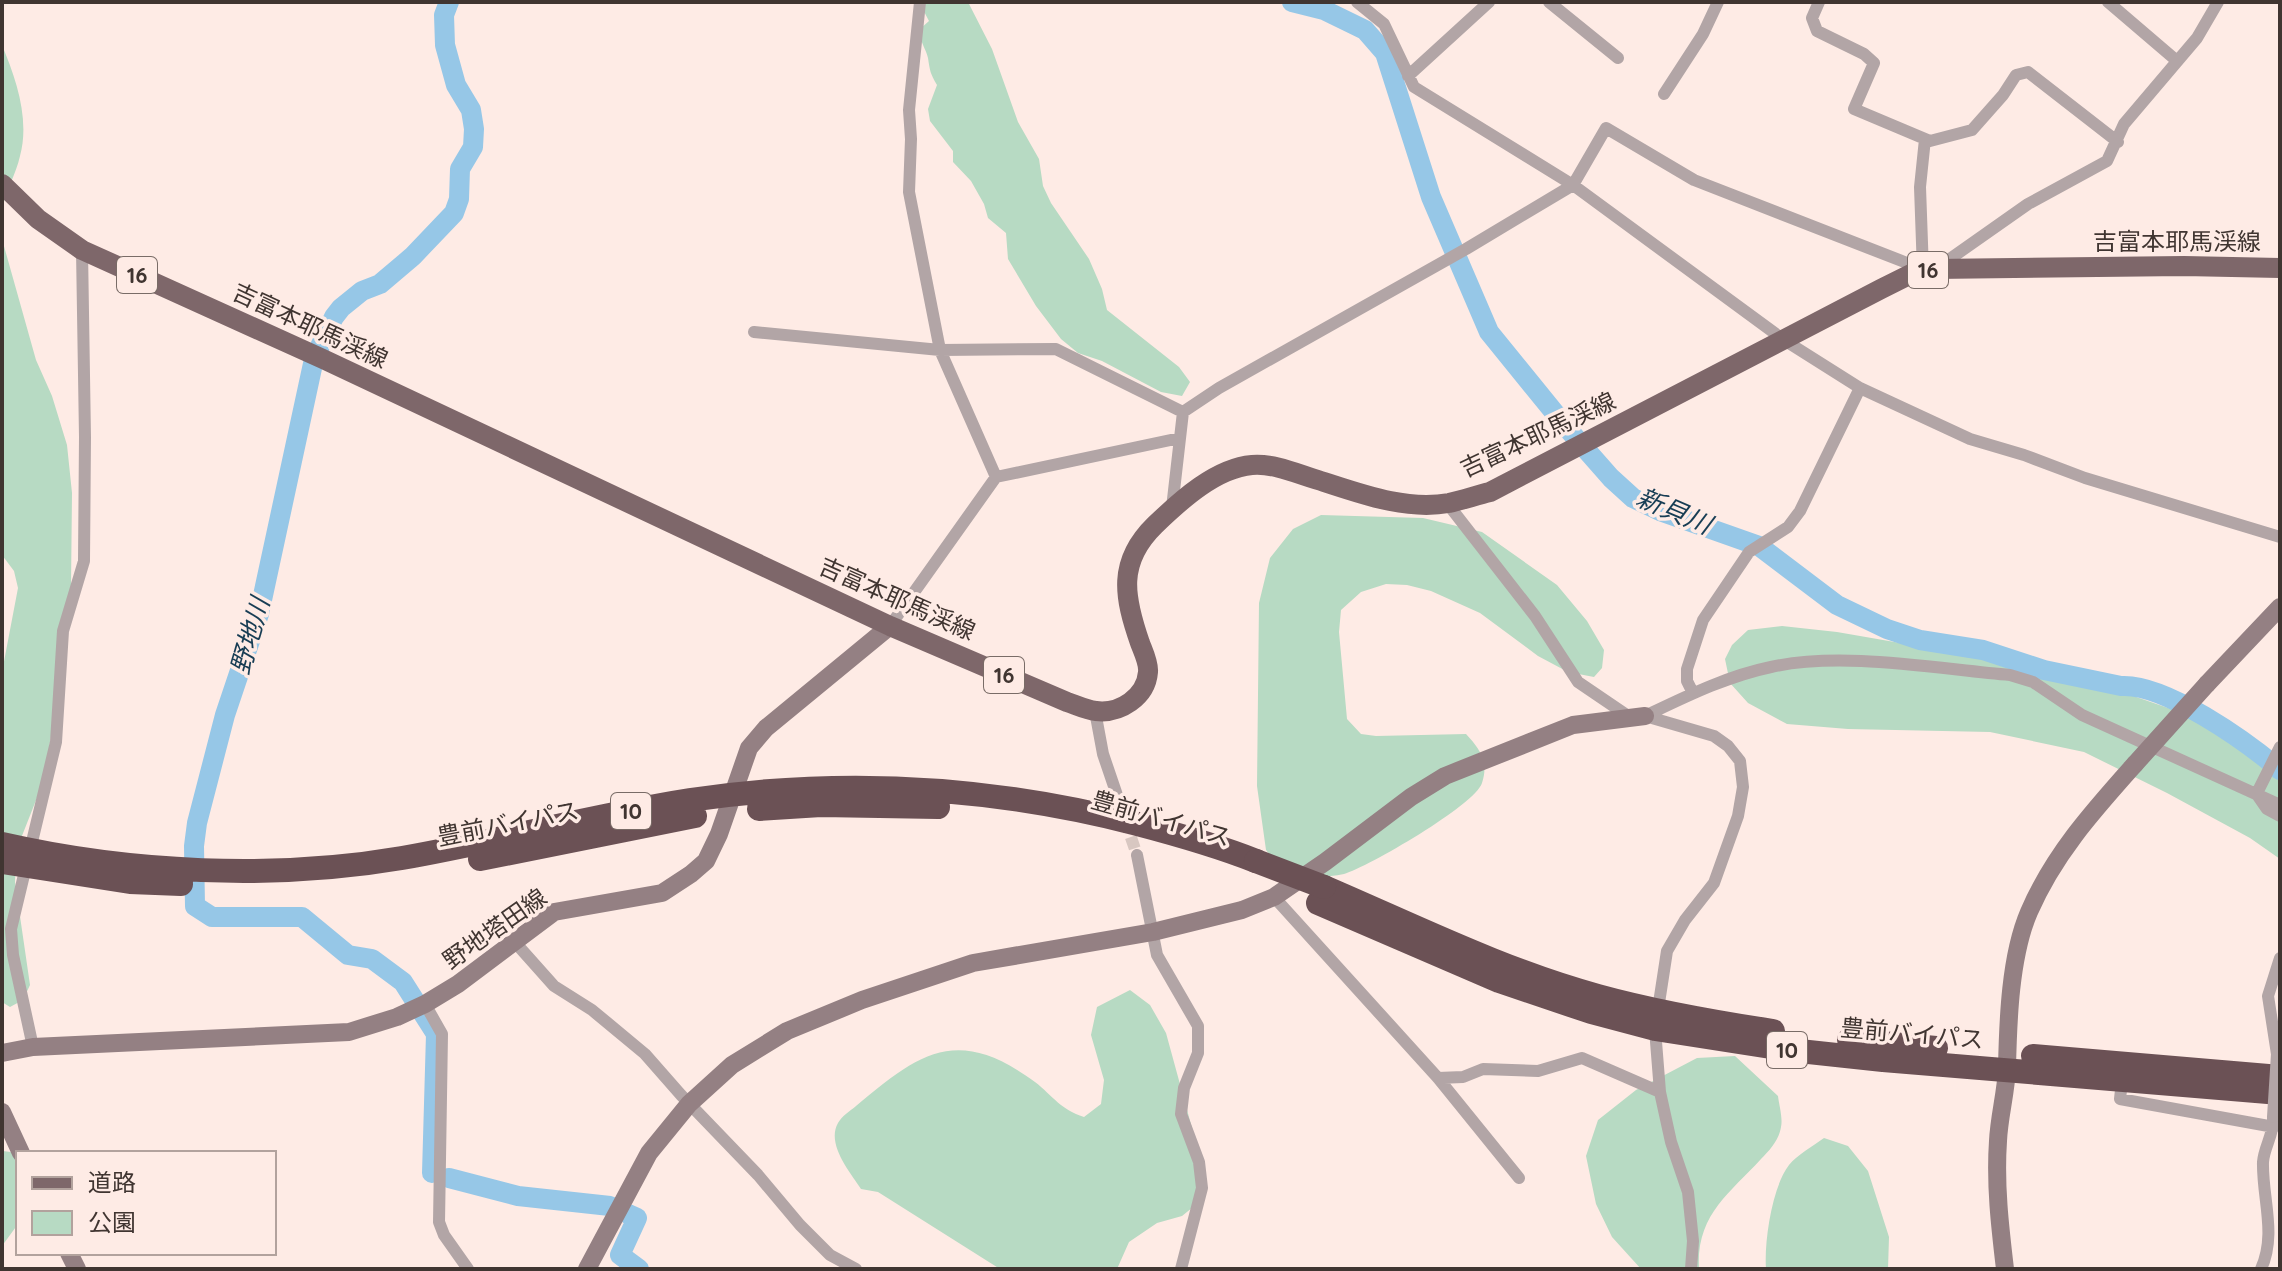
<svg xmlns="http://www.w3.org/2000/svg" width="2282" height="1271" viewBox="0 0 2282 1271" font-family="Quicksand,'Noto Sans JP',sans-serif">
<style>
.green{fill:#b7dac3}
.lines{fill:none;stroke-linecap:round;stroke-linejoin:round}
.river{stroke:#96c7e7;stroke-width:20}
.street-tunnel{stroke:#d8c7c1;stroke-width:12;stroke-dasharray:12 6;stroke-linecap:butt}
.street{stroke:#b2a5a6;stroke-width:12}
.secondary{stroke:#948083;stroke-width:18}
.primary{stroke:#7e676a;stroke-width:20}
.highway{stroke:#6b5155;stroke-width:24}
.street-bridge{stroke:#b2a5a6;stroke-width:12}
.secondary-bridge{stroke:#948083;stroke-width:18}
.highway-bridge{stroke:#6b5155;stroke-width:24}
.labels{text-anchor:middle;stroke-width:7;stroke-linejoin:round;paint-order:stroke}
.shield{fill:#feebe5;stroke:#796c67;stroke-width:2}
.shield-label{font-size:22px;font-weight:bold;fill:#403531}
.street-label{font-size:24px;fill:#403531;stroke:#feebe5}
.water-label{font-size:26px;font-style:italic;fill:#173d54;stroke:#feebe5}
</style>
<rect width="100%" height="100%" fill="#feebe5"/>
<path class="green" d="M919,2H968L992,49L1018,122L1039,159L1043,186L1051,203L1089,259L1102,289L1107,310L1179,367L1190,382L1182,396L1161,392L1102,361L1078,353L1061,339L1036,306L1008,259L1006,233L988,218L984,204L971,181L953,162V151L930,121L928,109L937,85C930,73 930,71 928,58C926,49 921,44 919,30L929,21Z
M2,45C16,79 30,119 20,156C16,174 6,190 2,210Z
M2,239L36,360L52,396L67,445L72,493L71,587L67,635L44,780L16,851L15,882L30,985L23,1000L10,1007L2,1002V672L18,588L14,571L2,555Z
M1321,515L1423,518L1482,532L1557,585L1587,621L1604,650L1602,668L1594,677L1568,672L1538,656L1480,613L1431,591L1407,585L1386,584L1361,592L1341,610L1339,632L1347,719L1361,734L1376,736L1466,734C1480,749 1489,762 1482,783C1475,805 1368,867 1344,874C1327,878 1306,876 1288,878L1266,850L1257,786L1259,603L1270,558L1293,529Z
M1782,626L1837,632L2061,671L2197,718L2280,757V859L2250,838L2167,793L2084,752L1990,732L1848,729L1787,724L1748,703L1730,683L1725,659L1732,645L1748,630Z
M1130,990L1150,1005L1166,1033L1201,1161L1203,1199L1182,1216L1157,1223L1129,1242L1117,1269H1000L878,1192L861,1189C850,1172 826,1144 838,1123C842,1116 850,1111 856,1106C920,1052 958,1025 1035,1082C1053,1096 1061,1110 1084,1117L1101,1104L1104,1080L1091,1035L1097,1007Z
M1735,1056L1778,1096C1779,1105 1783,1118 1781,1127C1779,1140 1770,1150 1761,1159C1729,1194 1696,1215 1699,1269H1641L1612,1237L1596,1204L1586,1156L1598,1120L1636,1090L1697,1058Z
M1824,1138L1848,1146L1868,1171L1889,1237L1888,1269H1766C1764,1242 1772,1187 1789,1165C1797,1155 1813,1146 1824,1138Z
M3,1151L18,1153V1224L2,1246Z"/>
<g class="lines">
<path class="river" d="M1292,2L1324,10L1365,30L1385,53L1431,197L1489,332L1567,428L1611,478L1633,498L1660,511L1759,546L1837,605L1887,629L1920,640L1983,650L2044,670L2121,686C2165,683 2247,742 2280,770
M432,1173L436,1034L403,982L372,959L348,955L302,917H212L195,906L194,846L197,823L225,715L259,614L314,359L334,317L341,308L362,291L380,284L413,256L454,213L459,199L460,169L473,147L474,129L471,110L456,85L445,45L444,15L449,2
M449,1178L518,1196L610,1206
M628,1214L637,1218L620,1255L639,1269"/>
<path class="street-tunnel" d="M1125,820L1137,855"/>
<path class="street" d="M920,2L909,110L911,139L909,192L940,350L996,477
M1357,2L1384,24L1414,87L1573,185L1784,340L1860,388L1970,439L2024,455L2085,478L2280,537
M1549,2L1618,58
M1819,2L1812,18L1817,31L1864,54L1874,63L1854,109L1930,141L1972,130L2003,95L2016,75L2028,72L2118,142
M2108,2L2177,61
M1408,76L1489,2
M1664,94L1703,34L1718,2
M1937,268L2028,204L2107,161L2124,124L2197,38L2218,2
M1923,271L1920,187L1925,139
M754,332L940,350L1056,349L1183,412
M1447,503L1535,616L1578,682L1631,718
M1172,508L1183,412L1219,388L1466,249L1573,185L1606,128L1694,180L1907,263L1911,274
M890,626L996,477L1180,438
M1693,693L1687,681V669L1703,620L1749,552L1788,527L1800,511L1860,388
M1095,711L1103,754L1120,804
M1645,716C1685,697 1727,676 1771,667C1842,651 1938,669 2010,675L2033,682L2082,715L2280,805
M1645,716L1714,736L1728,746L1740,761L1743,787L1738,816L1714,883L1685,920L1667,951L1655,1029L1660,1092L1671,1142L1688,1192L1693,1241L1691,1269
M2257,793L2280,747
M2258,796L2267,809L2280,816
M1137,855L1157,955L1198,1026V1053L1184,1088L1181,1114L1199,1162L1202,1188L1181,1269
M1274,897L1438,1078L1519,1178
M513,940L554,986L592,1010L645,1054L681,1095L758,1175L800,1225L830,1255L856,1269
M425,1004L442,1034L439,1222L444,1235L468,1269
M33,1047L13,955L11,929L56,742L63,631L84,561L85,437L82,250
M2277,1054L2268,996L2280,958
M1438,1078L1463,1077L1483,1069L1538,1071L1582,1058L1660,1092
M2122,1081L2120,1099L2274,1127
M2261,1269C2277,1234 2262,1198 2263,1162C2264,1147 2274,1134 2273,1119"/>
<path class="secondary" d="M2207,684L2280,607
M2,1053L33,1047L349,1032L397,1017L425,1004L458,984L554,912L662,893L691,874L706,861L719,834L749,748L766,728L890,626
M2,1112L21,1153
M69,1253L77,1269
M587,1269L649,1153L689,1104L732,1065L787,1031L862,1000L973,963L1153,932L1242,910L1274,897L1325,862L1411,797L1445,776L1573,725L1645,716
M2005,1269C2000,1227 1995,1184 1998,1141C1999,1117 2006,1093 2007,1068C2008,1021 2010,956 2029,912C2054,854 2094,810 2135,764"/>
<path class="primary" d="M2,184L38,219L82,250L323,359L890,626L1067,702C1076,705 1086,710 1096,711C1120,714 1146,697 1148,672C1149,663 1143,651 1140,643C1124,597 1117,562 1155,525C1181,500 1216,468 1252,465C1273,463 1298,474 1318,480C1359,493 1405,511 1449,503C1463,500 1477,495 1490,492L1881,289L1911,274L1935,269L2184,266L2280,268"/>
<path class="highway" d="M759,809L821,805L938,807
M2,844C129,873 274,880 402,858C499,841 594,815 690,800C838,778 989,786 1134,823C1176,834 1216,845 1256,861
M480,859L695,816
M2,862L130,882L181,884
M1324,887C1413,925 1505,971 1598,996C1656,1012 1714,1022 1773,1031
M1318,903L1499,981L1591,1012L1655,1029L1790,1050L1883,1060L2280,1093
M1849,1040L1936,1048
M2033,1056L2280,1077"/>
<path class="street-bridge" d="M2273,1117L2277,1054"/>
<path class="secondary-bridge" d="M2135,764L2207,684"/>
<path class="highway-bridge" d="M1256,861L1324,887"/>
</g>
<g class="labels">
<g class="shield">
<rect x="1908" y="252" width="40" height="36" rx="6"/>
<rect x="117" y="257" width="40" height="36" rx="6"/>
<rect x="984" y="657" width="40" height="36" rx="6"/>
<rect x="611" y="793" width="40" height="36" rx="6"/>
<rect x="1767" y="1032" width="40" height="36" rx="6"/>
</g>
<g class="shield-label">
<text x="1928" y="278">16</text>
<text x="137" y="283">16</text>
<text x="1004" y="683">16</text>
<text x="631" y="819">10</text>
<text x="1787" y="1058">10</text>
</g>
<g class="street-label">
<text x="2177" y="250">吉富本耶馬渓線</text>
<text transform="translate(310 326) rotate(25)" y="8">吉富本耶馬渓線</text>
<text transform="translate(1538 435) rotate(-25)" y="8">吉富本耶馬渓線</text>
<text transform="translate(897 599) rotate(24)" y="8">吉富本耶馬渓線</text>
<text transform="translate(1161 819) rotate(16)" y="8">豊前バイパス</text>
<text transform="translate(508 824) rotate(-11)" y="8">豊前バイパス</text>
<text transform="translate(495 929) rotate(-35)" y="8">野地塔田線</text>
<text transform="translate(1912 1034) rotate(5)" y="8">豊前バイパス</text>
</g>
<g class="water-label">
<text transform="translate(1674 511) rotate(23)" y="9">新貝川</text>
<text transform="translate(250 636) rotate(-74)" y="9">野地川</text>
</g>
</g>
<rect width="2282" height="1271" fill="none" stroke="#403531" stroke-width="8"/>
<rect x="16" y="1151" width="260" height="104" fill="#feebe5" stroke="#b2a29d" stroke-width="2"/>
<rect x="32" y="1177" width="40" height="12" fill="#7e676a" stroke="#b2a29d" stroke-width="2"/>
<text x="88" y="1191" font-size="24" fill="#403531">道路</text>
<rect x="32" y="1211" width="40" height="24" fill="#b7dac3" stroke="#b2a29d" stroke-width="2"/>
<text x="88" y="1231" font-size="24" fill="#403531">公園</text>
</svg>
